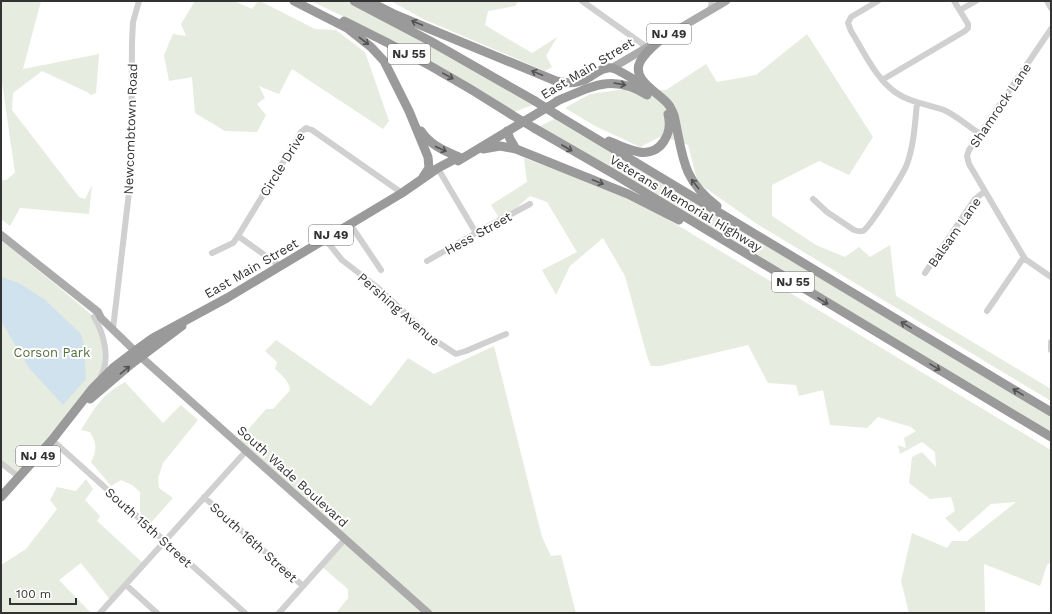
<svg xmlns="http://www.w3.org/2000/svg" width="1052" height="614" viewBox="0 0 1052 614" font-family="'Work Sans',sans-serif">
<style>
.green{fill:#e6ecdf}
.water{fill:#cfe2ee}
.lines{fill:none;stroke-linecap:round;stroke-linejoin:round}
.minor{stroke:#d0d0d0;stroke-width:6}
.major{stroke:#ababab;stroke-width:8}
.highway{stroke:#9a9a9a;stroke-width:9}
.highway-bridge{stroke:#9a9a9a;stroke-width:9}
.oneway{stroke:#525252}
.labels{text-anchor:middle;stroke-width:4;stroke-linejoin:round;paint-order:stroke}
.shield{fill:#fff;stroke:#707070;stroke-width:1}
.shield-label{font-size:12px;font-weight:bold;fill:#333}
.street-label{font-size:13px;fill:#333;stroke:#fff}
.park-label{font-size:13px;fill:#56703f;stroke:#fff}
</style>
<rect width="100%" height="100%" fill="#fff"/>
<path class="green" d="M1,1H41L23,69L99,54L96,93L90,95L89,93L42,71L13,93L12,110L79,197L85,199L92,185L89,214L20,208L10,226L1,219V180H6L15,173L1,75Z
M195,1H234L252,9L258,1H260L315,29L336,30L365,52L389,121L383,129L292,69L279,94L259,86L265,98L257,104L266,115L257,132L225,131L195,113L192,77L169,81L164,55L173,34L186,36L181,24Z
M311,1H346L428,44L533,105L514,112L380,34Z
M391,1H519L515,6L488,11L485,25L532,53L557,37L546,56L552,67L545,71L423,19Z
M807,34L873,137L849,175L819,161L772,185V216L816,245L845,257L859,247L870,257L890,245L896,296L1051,389V401L757,224L698,183L688,145L662,136L640,147L595,126L565,108L590,94L619,90H666L706,64L717,82L756,75Z
M556,118L1051,415V434L539,127Z
M524,158L634,199L1051,450V562L1047,565L1040,586L984,564L985,613H909L901,581L912,533L947,548L952,541H967L1016,502L991,504L959,532L945,518L955,511L951,497L930,499L909,483L912,457L922,452L936,467L935,452L922,442L900,454L898,445L906,448L904,438L916,431L911,427L878,417L867,428L830,425L823,390L799,396L796,385L768,383L748,345L660,366H651L647,356L625,276L603,238L570,266L556,295L542,270L577,252L547,202L530,196L501,221L491,205L527,182Z
M1,240L60,288L94,317L103,339L102,374L19,477L1,463Z
M276,340L371,406L408,358L434,374L494,346L542,537L551,556L561,555L576,613H336L348,598V589L321,566L346,538L239,440L266,409H273L290,390C289,381 282,375 275,369L277,362L265,351Z
M125,382L163,423L181,405L198,420L163,463L158,478L159,488L173,498L148,526L140,512V492L132,485L121,480L111,486L91,462C97,451 97,443 90,432L81,430C95,408 101,395 125,382Z
M86,479L93,489L85,500L100,516L97,521L145,565L112,602L81,563L59,580L91,613H1V565L26,549L57,509L50,500L57,487L76,491Z"/>
<path class="water" d="M1,277L19,283L44,299L81,334L84,346L86,379L63,405L29,368L1,321Z"/>
<g class="lines">
<path class="minor" d="M582,1L648,48
M878,1L851,17L848,23L851,31C864,52 875,77 895,92C910,103 928,104 944,110C957,116 968,126 980,134
M1047,1L1051,8
M710,10L712,1
M960,10L976,1
M1051,29L969,150L967,156L969,164L1025,259L1051,277
M882,80L965,31L968,28V24L954,1
M440,172L476,233
M813,199L827,212L854,230C857,231 860,232 863,231C870,227 904,173 907,164C914,145 915,123 917,103
M350,224L381,270
M238,236L280,266
M325,239L342,260L378,288L433,339L456,354L466,351L506,334
M212,253L233,243L238,236L296,141L301,132L306,128L312,130L402,193
M427,261L476,233L530,204
M925,273L975,199L985,191
M987,311L1024,257
M94,317C104,333 111,360 100,378
M113,329L131,175L132,42L133,22L139,1
M1051,350V342
M52,440L245,613
M1,463L19,477
M204,497L303,586
M126,585L157,613
M100,613L247,450
M279,613L345,539"/>
<path class="major" d="M612,68L726,1
M1,235L98,312L101,318L141,357L428,613"/>
<path class="highway" d="M294,1L347,28L371,47L384,61L409,111L428,157L429,168L423,177
M354,1L430,41L535,101
M368,1L396,15L556,81C565,83 575,84 584,80C592,77 602,66 612,68C620,70 642,85 651,89
M344,21C402,49 458,80 512,115
M659,41C652,47 644,54 640,62C631,80 659,93 668,104C671,107 672,111 674,115C683,155 681,179 717,206
M557,101C591,87 612,73 647,95
M557,115L1051,412
M534,128L614,174L1051,437
M421,131C431,146 445,151 461,158
M507,131L510,139L516,149L628,194L679,220
M609,141C618,145 628,150 639,152C661,156 673,133 668,114
M483,149L500,146L516,149
M458,161L561,99
M90,399L130,365L182,326
M1,497L52,440L92,389L114,367L135,351L153,338L227,298L402,193L438,168L455,159L461,158"/>
<path class="highway-bridge" d="M535,101L557,115
M512,115L534,128"/>
</g>
<defs><path id="oneway-shaft" d="M-6 0H5M1.5-3L5.5 0L1.5 3" fill="none" stroke-width="1.6" stroke-linecap="round" stroke-linejoin="round"/></defs>
<g class="oneway">
<use href="#oneway-shaft" transform="translate(417 23) rotate(-157)"/>
<use href="#oneway-shaft" transform="translate(364 41) rotate(37)"/>
<use href="#oneway-shaft" transform="translate(537 73) rotate(-158)"/>
<use href="#oneway-shaft" transform="translate(448 76) rotate(29)"/>
<use href="#oneway-shaft" transform="translate(620 84) rotate(10)"/>
<use href="#oneway-shaft" transform="translate(567 148) rotate(30)"/>
<use href="#oneway-shaft" transform="translate(441 149) rotate(25)"/>
<use href="#oneway-shaft" transform="translate(598 182) rotate(22)"/>
<use href="#oneway-shaft" transform="translate(695 184) rotate(-128)"/>
<use href="#oneway-shaft" transform="translate(823 301) rotate(31)"/>
<use href="#oneway-shaft" transform="translate(906 325) rotate(-149)"/>
<use href="#oneway-shaft" transform="translate(935 367) rotate(31)"/>
<use href="#oneway-shaft" transform="translate(125 370) rotate(-39)"/>
<use href="#oneway-shaft" transform="translate(1018 392) rotate(-149)"/>
</g>
<g class="labels">
<g class="shield">
<rect x="647" y="24" width="44" height="20" rx="3"/>
<rect x="388" y="44" width="42" height="20" rx="3"/>
<rect x="309" y="225" width="44" height="20" rx="3"/>
<rect x="772" y="272" width="42" height="20" rx="3"/>
<rect x="16" y="446" width="44" height="20" rx="3"/>
</g>
<g class="shield-label">
<text x="669" y="38">NJ 49</text>
<text x="409" y="58">NJ 55</text>
<text x="331" y="239">NJ 49</text>
<text x="793" y="286">NJ 55</text>
<text x="38" y="460">NJ 49</text>
</g>
<g class="street-label">
<text transform="translate(587 68) rotate(-31)" y="5">East Main Street</text>
<text transform="translate(1000 105) rotate(-56)" y="5">Shamrock Lane</text>
<text transform="translate(130 129) rotate(-88)" y="5">Newcombtown Road</text>
<text transform="translate(282 164) rotate(-58)" y="5">Circle Drive</text>
<text transform="translate(686 203) rotate(31)" y="5">Veterans Memorial Highway</text>
<text transform="translate(954 232) rotate(-55)" y="5">Balsam Lane</text>
<text transform="translate(478 233) rotate(-29)" y="5">Hess Street</text>
<text transform="translate(251 268) rotate(-30)" y="5">East Main Street</text>
<text transform="translate(399 309) rotate(41)" y="5">Pershing Avenue</text>
<text transform="translate(293 476) rotate(42)" y="5">South Wade Boulevard</text>
<text transform="translate(149 527) rotate(42)" y="5">South 15th Street</text>
<text transform="translate(254 542) rotate(42)" y="5">South 16th Street</text>
</g>
<g class="park-label">
<text x="52" y="357">Corson Park</text>
</g>
</g>
<rect width="1052" height="614" fill="none" stroke="#333333" stroke-width="4"/>
<path d="M10 598v6h66v-6" fill="none" stroke="#333333" stroke-width="2"/>
<text x="16" y="598" font-size="12" fill="#333333" stroke="#ffffff" stroke-width="3" paint-order="stroke">100 m</text>
</svg>
